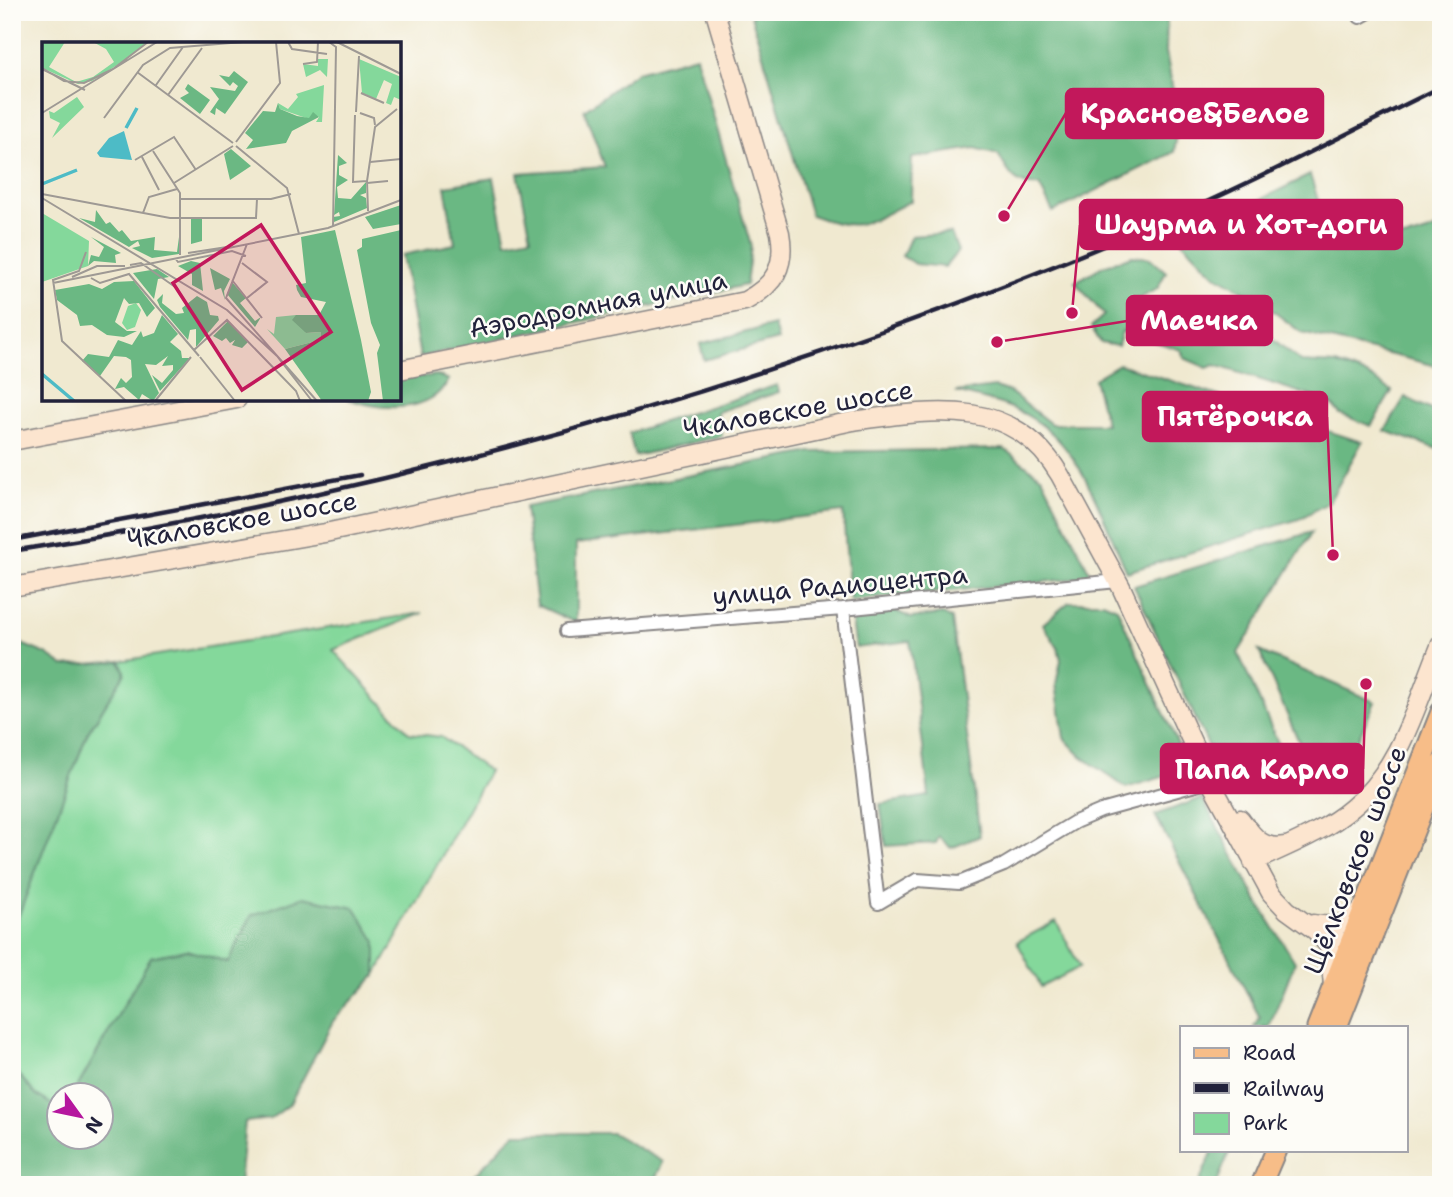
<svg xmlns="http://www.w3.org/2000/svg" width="1453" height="1197" viewBox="0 0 1453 1197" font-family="'Shantell Sans',sans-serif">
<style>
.green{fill:#84d89b;stroke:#537d6b;stroke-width:2}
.forest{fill:#6bb883;stroke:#466d5f;stroke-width:2}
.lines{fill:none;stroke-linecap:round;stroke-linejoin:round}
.street-casing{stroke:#898686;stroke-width:16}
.secondary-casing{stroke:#898686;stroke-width:21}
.primary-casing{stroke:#898686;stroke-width:23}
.street{stroke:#fff;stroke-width:12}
.secondary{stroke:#fce5cf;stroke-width:18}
.primary{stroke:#f7bd88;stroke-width:19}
.rail{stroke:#22223b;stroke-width:4.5}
.labels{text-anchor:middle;stroke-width:5;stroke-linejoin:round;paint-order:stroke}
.street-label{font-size:26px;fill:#22223b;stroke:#fdfcf7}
.inset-river{fill:none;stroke:#4dbbc6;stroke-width:3.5}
.inset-road{fill:none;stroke:#9e9994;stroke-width:2}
.view{fill:#c2185b;fill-opacity:0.15;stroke:#c2185b;stroke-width:3.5}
.inset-edge{fill:none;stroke:#22223b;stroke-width:3.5}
.leader{fill:none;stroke:#c2185b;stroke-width:2.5}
.callout-dot{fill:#c2185b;stroke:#fdfcf7;stroke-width:2.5}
.callout{fill:#c2185b;stroke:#c2185b;stroke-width:2.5}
.callout-label{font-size:28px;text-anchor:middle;font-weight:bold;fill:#fff}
</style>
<rect width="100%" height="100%" fill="#fdfcf7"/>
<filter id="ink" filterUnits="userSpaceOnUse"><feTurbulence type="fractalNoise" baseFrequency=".0143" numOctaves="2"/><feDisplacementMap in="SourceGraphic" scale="14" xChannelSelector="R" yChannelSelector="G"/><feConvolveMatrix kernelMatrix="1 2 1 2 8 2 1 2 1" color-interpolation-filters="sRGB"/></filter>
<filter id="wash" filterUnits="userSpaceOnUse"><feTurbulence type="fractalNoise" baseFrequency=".00686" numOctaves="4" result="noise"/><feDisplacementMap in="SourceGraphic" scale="28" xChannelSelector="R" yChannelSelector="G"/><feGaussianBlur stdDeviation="1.57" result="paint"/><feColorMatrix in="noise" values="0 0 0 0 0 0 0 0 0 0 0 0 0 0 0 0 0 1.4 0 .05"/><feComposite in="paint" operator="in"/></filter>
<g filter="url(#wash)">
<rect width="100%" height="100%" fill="#f0e9d0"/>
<path class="green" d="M423,613L333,650L409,733L441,737L489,771L376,975V942L252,915L228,962L186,950L151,957L73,1095L60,1096L59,1109L35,1094L12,1067V933L87,734L125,673L120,661Z
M1056,921L1080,967L1041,987L1017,942Z"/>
<path class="forest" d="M750,12H1167L1166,52L1179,124L1174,152L1053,212L1039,185C1015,188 1008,172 998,154L975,148L912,158L911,201C868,222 861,234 811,215Z
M696,56L751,246L746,285L420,357L402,255L455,244L445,186L494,178L506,242L531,237L518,173L605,167L584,110L637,72Z
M1310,175L1327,227C1368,241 1401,246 1441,226V367L1302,333L1257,299L1214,274L1180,239Z
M951,233L958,251L945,267L915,264L902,256L911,236Z
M1132,256L1150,258L1166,272L1157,289L1140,298L1136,309C1158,332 1180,312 1204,305C1215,301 1227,301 1238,299L1233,323L1268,335L1301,362L1336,364L1367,375L1392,391L1371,426L1340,414L1330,402L1215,365L1207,368L1184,358L1181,350L1122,331L1118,346L1101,343L1091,327L1104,315L1075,282L1103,266Z
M774,325L778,340L704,360L700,344Z
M1119,364L1362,442L1329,502L1299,519L1127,572C1103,520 1084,450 1033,419C1010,404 982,399 956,392L995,387L1010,392L1051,424H1106L1094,379Z
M437,375L449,380C429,415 381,410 348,399H399V379Z
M777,385L779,392L717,412L722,436L635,456L629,433Z
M1405,397L1441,415V450L1385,431Z
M1004,449L1042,477L1092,577L850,601L843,512L576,544V623L537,605L525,507L811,452Z
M1312,532L1238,653L1291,772L1244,784L1227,752L1214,758L1134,586Z
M1069,602H1103L1117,608L1189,769L1126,788L1081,756L1064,738L1056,684L1061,660L1058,648L1043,624Z
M894,610L911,618L943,614L952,619L980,836L951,848L939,837L936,843L886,846L880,804L929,796L910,641L856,648L851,615Z
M12,640L46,654L64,666L120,661L125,673L87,734L12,933Z
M1259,651L1375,702L1348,761L1311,769Z
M1202,798L1259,904L1295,962L1269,1027H1254L1260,1018L1155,815Z
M303,897L355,908L376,942V975L333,1021L289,1105L270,1119L245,1122L239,1185H12V1067L35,1094L59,1109L60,1138H102V1096L73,1095L151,957L186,950L228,962L252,915Z
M515,1133H612L663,1162L652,1185H465Z
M1213,1150H1230L1216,1185H1198Z"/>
</g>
<g filter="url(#ink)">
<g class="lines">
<defs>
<path id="street" d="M1360,17L1369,12
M843,609L878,903L917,880L959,883L1004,865L1075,822L1101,811L1210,781
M567,631L843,609L1117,581"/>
<path id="secondary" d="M399,370L745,301C775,285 786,266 780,233L715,12
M12,441L237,399
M12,587L325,533L853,421C932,410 1013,395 1060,475L1121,587L1210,781L1271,893L1287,910L1316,931L1349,945L1362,947
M1240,819C1253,836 1262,850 1284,846
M1253,862C1286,846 1324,832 1352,808C1401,769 1418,699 1441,644
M1313,924C1337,928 1349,926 1364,906
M1316,931L1329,946L1333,985"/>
<path id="primary" d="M1317,1027L1441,712
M1337,1027L1441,763
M1261,1185L1276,1150"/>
</defs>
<use href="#street" class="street-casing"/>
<use href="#secondary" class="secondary-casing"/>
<use href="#primary" class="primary-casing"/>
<use href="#street" class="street"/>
<use href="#secondary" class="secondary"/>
<use href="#primary" class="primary"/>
<path class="rail" d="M12,540L360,475
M12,551C408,490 792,379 1161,222C1256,182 1348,132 1441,87"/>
</g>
</g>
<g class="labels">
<g class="street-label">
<text transform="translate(598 304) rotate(-11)" y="9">Аэродромная улица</text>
<text transform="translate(798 409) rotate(-10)" y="9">Чкаловское шоссе</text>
<text transform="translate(242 520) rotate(-10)" y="9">Чкаловское шоссе</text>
<text transform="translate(840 585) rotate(-5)" y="9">улица Радиоцентра</text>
<text transform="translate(1355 860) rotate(-69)" y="9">Щёлковское шоссе</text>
</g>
</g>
<g transform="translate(42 42)">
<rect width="359" height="359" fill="#f0e9d0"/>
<path d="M0,0H23L7,25L34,40L51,35L72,20L64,7L51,0H106L80,20L50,39L36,42L0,26ZM276,17H286L285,35L278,28L264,35L261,22L276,24ZM317,17L359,35V58L352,55L349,63L344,61L350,42L342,38L334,57L320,51ZM282,43L280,80H274L277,75L271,71L267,77L238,67L236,61L246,67L256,55L254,52ZM35,55L42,65L10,96L18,81L8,76L7,69L12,71ZM0,171L47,199L46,224L0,240ZM94,261L99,268L93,285L85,288L80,281L86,264ZM254,273L264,291L279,290L278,298L243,307L225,287L232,292L234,275Z" fill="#84d89b"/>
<path d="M192,29L206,40L183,72L174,66L173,73L168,70L177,57L168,45L193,49L196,44L191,40L188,44L177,33L187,35ZM146,42L168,58L158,72L138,56L147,51L143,47ZM236,61L238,67L255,74L267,76L271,70L277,75L250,89L244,101L204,107L211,98L203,91L221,69L233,70ZM189,107L209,124L188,138L182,112ZM296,113L305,121L297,124V133L306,138L295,145L296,156L309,157L324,140V151L318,153L324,156L325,166L292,180L291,175L298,174L297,170L292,173ZM359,163V182L331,187L323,175ZM54,168L64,182L68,180L77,190L80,188L89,199L113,195L112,208L135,210L137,195V212L110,216L90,206L98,204L96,199L87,205L37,176L53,180ZM149,177H160V199L149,202ZM293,188L319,298L329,350L326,359H280L243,307L278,298L279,290L264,291L250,278L254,273H277L284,260L259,255L255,248L254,243L264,241L259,195ZM359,188V359H341L335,311L338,303L329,281L315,208L320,205V197ZM49,195L79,211L73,213L74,221L52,219L46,224L49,213L57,215L62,205ZM149,219L158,221L161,249L150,243V232L136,224ZM168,226L188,237L182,249L183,258L179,246L173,248ZM115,227L127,235L116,237L112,257L91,231ZM92,239L113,266L105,275L97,261L87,262L82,256L73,280L85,289H95L82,295L65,293L50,283L38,284L35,273L15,258L13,248L47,242L60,247L72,240ZM190,240L204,256L198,261L213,279L219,275L213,285L185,252ZM121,252L120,261L134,272L142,271L140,266L155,254L165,260L168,273L176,274L177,278L154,305V287L148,288L146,298L118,265L115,258ZM120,273L136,292L128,300L139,309L140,316H148L118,349L110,333L120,341L131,328V323L120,324L126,314L114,323L103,322L117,351L111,359L100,352L97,358L82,345L73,347L79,336L84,341L90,335L89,318L84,315L72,314L58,334L40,319L46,312L67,315L76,298L90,303L99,289L101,295L112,291ZM186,279L206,300L200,306L190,303L193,298L188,301L184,296L180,299L171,294Z" fill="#6bb883"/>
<path d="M82,89L90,118L58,115L55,111L67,96Z" fill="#4dbbc6"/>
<path class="inset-river" d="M84,86L95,66M0,142L35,128M0,332L32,359"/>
<path class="inset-road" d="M246,0L250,7L285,12M287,0L294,5L291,185M295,0L359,32M261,22L275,20L276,0M0,26L22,39L42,41L71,27L106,0M0,27L43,48M95,30L191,101M114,43L141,5M319,51L342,61M126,53L160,6M314,70L317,14M0,71L115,0M318,71L332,76L333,83M313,73L311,140L325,139M62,76L101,23L128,6L201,0M194,100L238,41L234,0M194,104L245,146L257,192M111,109L138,151V213M100,115L117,148M93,118L132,95L154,128M328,120L359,117M132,141L191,104M325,141L346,139M0,152L128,176H214L215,157M0,156L185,268L235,314L270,359M138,157H229L249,152M326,169L325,139L333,85L355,67M101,171L107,155L135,147M205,202L184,256L275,359M44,210L37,229L11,238L20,299L84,359M146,211L185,205M133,216L136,220L190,209L204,214M200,221L225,240L205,256M88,223L99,221L136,247M30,235L55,224H83M49,236L58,241L87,232L157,314M190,238L220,276M11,241L286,186L359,158M152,308L185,278L254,349L258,359M158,315L193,359M113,359L149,315"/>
<path class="view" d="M219,183L289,290L200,348L131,241Z"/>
<rect width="359" height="359" class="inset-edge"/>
</g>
<path class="leader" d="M1004 216L1066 113M1072 313L1080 225M997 342L1127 321M1333 555L1327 417M1366 684L1363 769"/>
<g class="callout-dot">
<circle cx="1004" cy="216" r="7"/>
<circle cx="1072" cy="313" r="7"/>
<circle cx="997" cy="342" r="7"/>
<circle cx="1333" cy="555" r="7"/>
<circle cx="1366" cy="684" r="7"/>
</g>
<g class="callout">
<rect x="1066" y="89" width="257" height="49" rx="7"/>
<rect x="1080" y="200" width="322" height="49" rx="7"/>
<rect x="1127" y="296" width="145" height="49" rx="7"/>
<rect x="1143" y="392" width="184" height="49" rx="7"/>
<rect x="1161" y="744" width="202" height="49" rx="7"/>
</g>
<g class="callout-label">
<text x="1195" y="123">Красное&amp;Белое</text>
<text x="1241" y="234">Шаурма и Хот-доги</text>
<text x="1199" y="330">Маечка</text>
<text x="1235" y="426">Пятёрочка</text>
<text x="1262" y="779">Папа Карло</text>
</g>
<rect width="1453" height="1197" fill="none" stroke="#fdfcf7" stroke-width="42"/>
<rect x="1180" y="1026" width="228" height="126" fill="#fdfcf7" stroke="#a5a5ac" stroke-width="2"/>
<rect x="1194" y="1048" width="35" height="10" fill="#f7bd88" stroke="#a5a5ac" stroke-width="2"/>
<text x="1243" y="1060" font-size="21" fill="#22223b">Road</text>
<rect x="1194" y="1083" width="35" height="10" fill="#22223b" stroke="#a5a5ac" stroke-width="2"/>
<text x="1243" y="1096" font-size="21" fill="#22223b">Railway</text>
<rect x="1194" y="1113" width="35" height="21" fill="#84d89b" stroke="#a5a5ac" stroke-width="2"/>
<text x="1243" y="1130" font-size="21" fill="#22223b">Park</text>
<g transform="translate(80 1116) rotate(123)"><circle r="33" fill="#fdfcf7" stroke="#a5a5ac" stroke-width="2"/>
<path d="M0-5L12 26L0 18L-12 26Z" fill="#b5179e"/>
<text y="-10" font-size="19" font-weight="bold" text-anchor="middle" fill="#22223b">N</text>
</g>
</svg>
